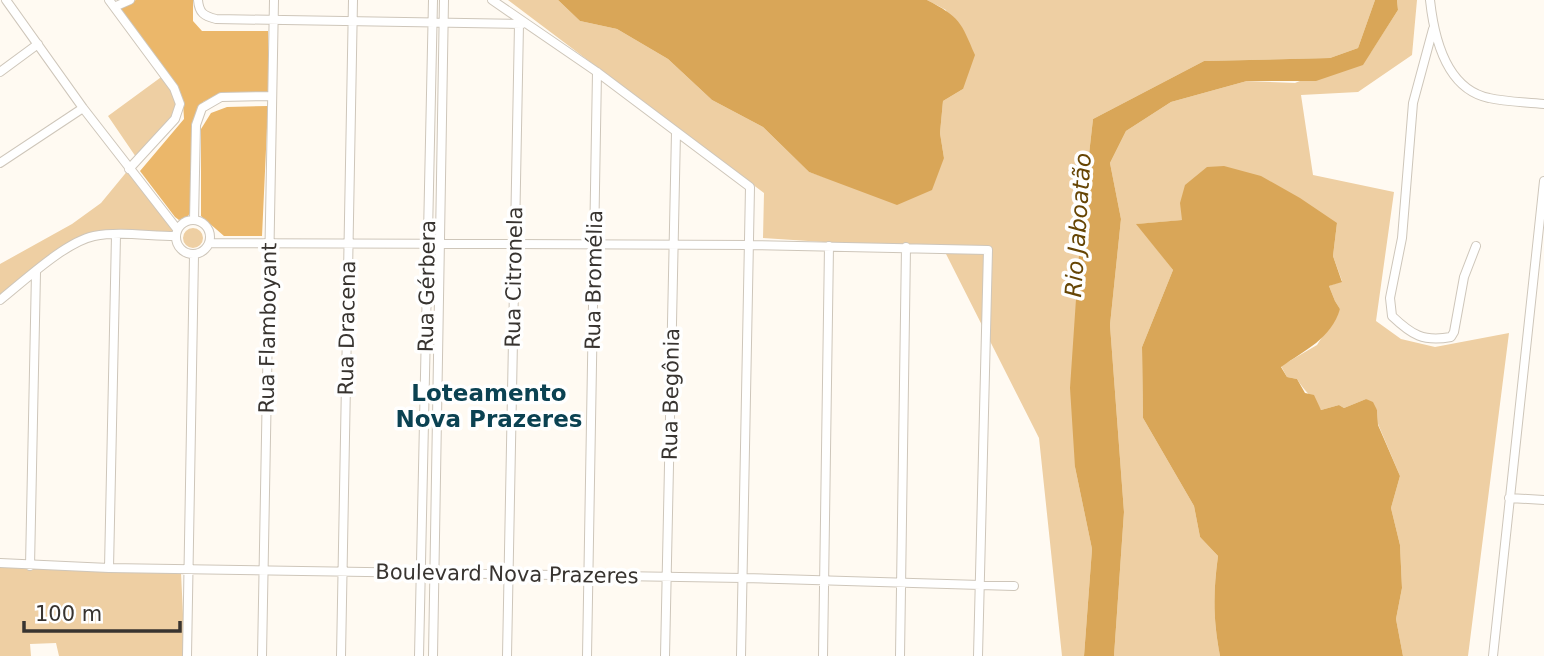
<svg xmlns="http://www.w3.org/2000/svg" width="1544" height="656" viewBox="0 0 1544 656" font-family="'DejaVu Sans',sans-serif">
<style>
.green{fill:#eecfa3}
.forest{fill:#ebb76a}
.water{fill:#d9a658}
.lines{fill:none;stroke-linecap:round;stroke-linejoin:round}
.minor-casing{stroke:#cec6ba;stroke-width:10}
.minor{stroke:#fff;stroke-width:8}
.labels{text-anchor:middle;stroke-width:7;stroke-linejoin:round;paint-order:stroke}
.street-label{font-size:21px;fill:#383430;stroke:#fff}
.water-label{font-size:23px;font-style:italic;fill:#664504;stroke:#fff}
.neighbourhood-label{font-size:23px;font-weight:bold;fill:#0b4252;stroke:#fff}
</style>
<rect width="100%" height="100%" fill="#fffaf2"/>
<path class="green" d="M508,0H558L580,21L617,29L668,59L712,100L763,127L809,172L863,190L944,158L940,133L943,101L963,89L946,10L927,0H1375L1358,48L1330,58L1204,61L1093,119L1081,225L1075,467L1092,549L1084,656H1062L1039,438L944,250L763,238L764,193Z
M1397,0H1417L1412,55L1358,92L1301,95L1313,175L1394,192L1376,321L1401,339L1435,347L1509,333L1468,656H1403L1396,619L1402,588L1400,545L1391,508L1400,476L1378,424L1377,410L1366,399L1344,408L1339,405L1321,410C1314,398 1304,391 1297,379L1287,377L1281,366L1317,345L1340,309L1335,301L1329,286L1342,281L1333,256L1337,223L1183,220L1137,224L1173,270L1142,347L1143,418L1194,506L1200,537L1218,556C1213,592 1213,621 1220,656H1114L1124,512L1110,325L1121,219L1110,163L1126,131L1171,102L1247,81L1295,83L1371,52L1398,10Z
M164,75L174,88L180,111L138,160L108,116Z
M129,169L177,229L175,236L116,235L84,240L0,300V264L72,224L101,203Z
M183 238a10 10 0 1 1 20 0a10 10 0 1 1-20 0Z
M0,563L181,573L185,656H59L56,643L30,644L31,656H0Z"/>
<path class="forest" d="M136,0H193V21L202,31H268L269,93L204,101L193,121L192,210L188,216L179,220L175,217L140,171L184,119L183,102L118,8Z
M268,106L262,236H224L201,216V129L211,113L227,107Z"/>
<path class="water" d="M558,0H927C960,17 961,22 975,55L963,89L943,101L940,133L944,158L932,190L897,205L809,172L763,127L712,100L668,59L617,29L580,21Z
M1375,0H1397L1398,10L1363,65L1316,81H1247L1171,102L1126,131L1110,163L1121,219L1110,325L1124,512L1114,656H1084L1092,549L1075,467L1070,388L1081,225L1093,119L1204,61L1330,58L1358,48Z
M1224,166L1261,176L1300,198L1337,223L1333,256L1342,282L1329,286L1335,301L1340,309C1331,339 1305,350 1281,367L1287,377L1297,379L1305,393L1314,395L1321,410L1339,405L1344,408L1366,399L1373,402L1377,410L1378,425L1400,476L1391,508L1400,545L1402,588L1396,619L1403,656H1220C1213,619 1213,593 1218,556L1200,537L1194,506L1143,418L1142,347L1173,270L1136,224L1182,220L1180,203L1185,185L1207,167Z"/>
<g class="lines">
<defs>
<path id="minor" d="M6,0L83,108L177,229
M109,0L174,88L180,104L175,119L129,169
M198,0C199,13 204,16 216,19L522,24
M492,0L597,72L750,187L741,656
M1430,0C1434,37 1446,89 1489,98C1506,102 1526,102 1544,104
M114,7L130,0
M1433,29L1413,103L1402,238L1390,298L1392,316C1412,335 1423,342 1451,337L1454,332L1464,277L1476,246
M0,72L38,44
M0,163L83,108
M176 237a17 17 0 1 1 34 0a17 17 0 1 1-34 0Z
M194,220L196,125L202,108L221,97L272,96
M209,243L750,245L988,250L978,656
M0,300C23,282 65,242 94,236C119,231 149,236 175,236
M1509,498L1544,500
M0,563L109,568L743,578L1014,586
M30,566L36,272
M109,568L116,235
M187,656L194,255
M262,656L274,0
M341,656L353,0
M419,656L433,0
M433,656L444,0
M507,656L519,24
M587,656L597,72
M665,656L676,132
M823,656L829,246
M900,656L906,247
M1493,656L1544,181"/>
</defs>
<use href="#minor" class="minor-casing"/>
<use href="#minor" class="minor"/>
</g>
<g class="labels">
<g class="street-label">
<text transform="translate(514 277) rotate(-89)" y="7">Rua Citronela</text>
<text transform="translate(594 280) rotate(-89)" y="7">Rua Bromélia</text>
<text transform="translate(427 286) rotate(-89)" y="7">Rua Gérbera</text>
<text transform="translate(268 328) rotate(-89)" y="7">Rua Flamboyant</text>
<text transform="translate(347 328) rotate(-89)" y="7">Rua Dracena</text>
<text transform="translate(671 394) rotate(-89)" y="7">Rua Begônia</text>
<text transform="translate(507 574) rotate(1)" y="7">Boulevard Nova Prazeres</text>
</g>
<g class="water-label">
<text transform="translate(1078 225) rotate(-86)" y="8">Rio Jaboatão</text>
</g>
<g class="neighbourhood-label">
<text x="489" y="401">Loteamento<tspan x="489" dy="26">Nova Prazeres</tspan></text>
</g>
</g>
<path d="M24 621v10h156v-10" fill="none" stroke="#383430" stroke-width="3.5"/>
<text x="35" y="621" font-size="21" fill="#383430" stroke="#ffffff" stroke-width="5" paint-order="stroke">100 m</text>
</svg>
